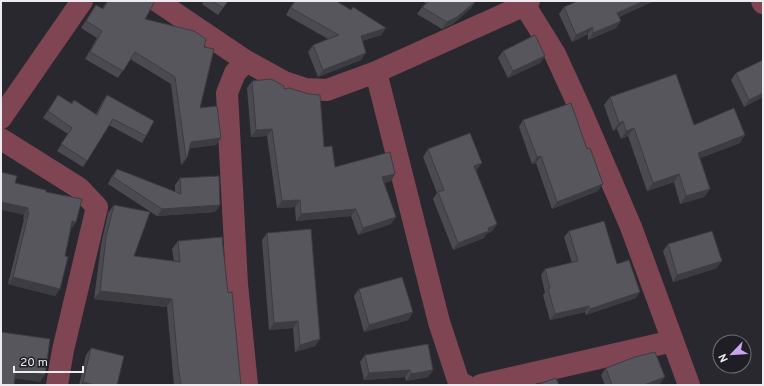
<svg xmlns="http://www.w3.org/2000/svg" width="764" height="386" viewBox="0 0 764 386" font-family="Overpass,sans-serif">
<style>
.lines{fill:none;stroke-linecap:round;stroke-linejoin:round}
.minor{stroke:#804553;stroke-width:22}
.wall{fill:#4b4a50}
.shaded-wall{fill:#3d3c41}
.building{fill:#57565d;stroke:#3d3c41}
</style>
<rect width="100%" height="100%" fill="#29282e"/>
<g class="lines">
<path class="minor" d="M157,1L246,61L235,73L227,93L237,284L247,385
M522,1L555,54L582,113L631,227L689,385
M762,1L763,3
M246,61L284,82L305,89L327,90L376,72L525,5L529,1
M376,72L439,322L459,383L465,385
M1,118L82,1
M1,139L79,188L97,207L63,350L57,385
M481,385L673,341"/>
</g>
<path class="wall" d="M107,1H152L145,19L204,47L200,108L221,138L216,145L189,148L187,158L182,165L181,164L171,84L130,59L118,78L85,59L97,38L81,28L96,5L102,9Z
M204,1H228L218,15L202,4Z
M294,1H336L351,10L386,28L381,35L362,41L361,60L318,77L308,52L313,45L328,39L286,15Z
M423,1H476L471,8L453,24L442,29L417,14L422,7L426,4Z
M578,1H654L619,17L616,28L588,40V34L572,42L559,14L564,7Z
M503,51L545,56L540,63L508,78L498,58Z
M736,73L763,97L744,107L731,80Z
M252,81L284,89L324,147L335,167L395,174L391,181L384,183L391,224L358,235L351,216L296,221L295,207L277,208L267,136L251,137L247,88Z
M58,95L71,103L74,100L96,114L103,101L107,95L146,136L142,143L109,125L83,167L57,151L68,134L43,118Z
M610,97L694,125L740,143L700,158L710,189L704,197L680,204L674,182L647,191L628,136L621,139L617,129L613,131L604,105Z
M523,120L587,149L598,191L552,209L536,163L532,164L519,127Z
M428,149L477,170L476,171L497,224L492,231L486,234L484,238L453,250L433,199L437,193L423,157Z
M117,169L175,192V185L180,178L220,205L215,212L157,216L108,184L112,176Z
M15,183L46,192L76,222L71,229L65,256L60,289L55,296L8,284L24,219H23L24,215Z
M114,205L134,256L174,261L172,249L178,241L228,293L241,385H174L167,307L94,299L101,245L108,213Z
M569,231L617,264L636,298L586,315L585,312L550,320L543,295L545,293L541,275L545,269L572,263L564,237Z
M267,233L320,339L315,346L295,352L293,328L269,330L262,240Z
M668,244L717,268L673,282L663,251Z
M359,289L413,312L408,320L364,332L354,296Z
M91,348L117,385H79L86,355Z
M365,355L433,370L428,377L406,381L405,377L364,380L360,362Z
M606,368L660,384L657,385H605L601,375Z"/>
<path class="shaded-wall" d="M476,1L471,8L453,24L442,29L447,22Z
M644,1H654L612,20L617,13Z
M621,21L616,28L588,40L593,33Z
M593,27L588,34L572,42L576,35Z
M386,28L381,35L356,43L361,36Z
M366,53L361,60L318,77L323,70Z
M545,56L540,63L508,78L513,71Z
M763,93V97L744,107L749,100Z
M623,121L617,129L613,131L619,123Z
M634,128L628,136L621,139L626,131Z
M272,129L267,136L251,137L256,130Z
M745,135L740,143L693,161L698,153Z
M221,138L216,145L186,149L191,142Z
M541,156L536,163L532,164L537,157Z
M186,158H187L182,165L181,164Z
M482,163L477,170L469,173L474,166Z
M395,174L391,181L378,184L382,177Z
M679,174L674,182L647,191L653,183Z
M603,184L598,191L552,209L557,202Z
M710,189L704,197L680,204L686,196Z
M300,200L295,207L277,208L282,201Z
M1,202L28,208L24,215L1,210Z
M220,205L215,212L157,216L162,209Z
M356,209L351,216L296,221L301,214Z
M28,212H29L24,219H23Z
M396,217L391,224L358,235L363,228Z
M72,221L76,222L71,229L67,228Z
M497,224L492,231L486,234L484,238L453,250L458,243L488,228Z
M722,261L717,268L673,282L677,275Z
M13,277L60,289L55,296L8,284Z
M100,291L172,299L167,307L94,299Z
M640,292L636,298L586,315L590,309Z
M589,306L585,312L550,320L555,314Z
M413,312L408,320L364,332L369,325Z
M298,321L293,328L269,330L274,323Z
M320,339L315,346L295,352L300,345Z
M410,370L405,377L364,380L369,373Z
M433,370L428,377L406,381L411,374Z
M16,371L45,375L40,382L11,378Z
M665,377L660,384L657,385H644Z
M83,382L95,385H81Z"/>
<path class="building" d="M108,1H152L154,3L145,19L194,31L206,39L204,47L214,49L200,108L217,106L221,138L191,142L187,158H186L175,77L135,52L123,71L90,52L102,31L86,21L96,5L103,9Z
M212,1H228L223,8Z
M295,1H336L351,10L353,7L386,28L361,36L366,53L323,70L313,45L339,35L291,8Z
M429,1H476L457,17L447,22L422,7Z
M578,1H644L617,13L621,21L593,33V27L576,35L564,7Z
M535,35L545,56L513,71L503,51Z
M763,60V93L749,100L736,73Z
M676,74L694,125L734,108L745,135L698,153L710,189L686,196L679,174L653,183L634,128L626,131L623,121L619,123L610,97Z
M271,79L284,86V89L289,88L309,94L320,95L324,147L332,146L335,167L390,152L395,174L382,177L396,217L363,228L356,209L301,214L300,200L282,201L272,129L256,130L252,81Z
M58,95L72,104L74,100L97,115L107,95L154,121L146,136L113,119L87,161L61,144L72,128L48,111Z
M571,103L587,149L590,148L603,184L557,202L541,156L537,157L523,120Z
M470,133L482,163L474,166L497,224L488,228L489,231L458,243L438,192L444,190L428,149Z
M117,169L181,194L180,178L219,176L220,205L162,209L113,177Z
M1,172L17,176L15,183L46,190V192L82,199L76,222L72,221L65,256L68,257L60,289L13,277L29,212H28V208L1,202Z
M114,205L150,212L134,256L180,262L178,241L222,237L228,293L232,292L241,385H181L178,365L172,299L100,291L106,237Z
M604,221L617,264L629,260L640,292L590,309L589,306L555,314L548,288H550L545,269L578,261L569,231Z
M311,229L320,339L300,345L298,321L274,323L267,233Z
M712,231L722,261L677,275L668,244Z
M402,277L413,312L369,325L359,289Z
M1,332L50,339L45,375L16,371L14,385H1Z
M428,344L433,370L411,374L410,370L369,373L365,355Z
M91,348L124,356L117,385H95L83,382Z
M655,352L665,377L644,385H612L606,368L635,357Z
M556,378L559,385H536Z"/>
<rect width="764" height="386" fill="none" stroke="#ecebef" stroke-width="4"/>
<g transform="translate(732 354) rotate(245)"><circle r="19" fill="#1f1e25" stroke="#717076"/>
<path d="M0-3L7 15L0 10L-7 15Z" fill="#c9a5ee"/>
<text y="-6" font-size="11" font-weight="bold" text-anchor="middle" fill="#ecebef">N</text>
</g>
<path d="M14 366v6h69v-6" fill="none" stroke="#ecebef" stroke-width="2"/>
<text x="20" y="366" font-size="12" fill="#ecebef" stroke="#1f1e25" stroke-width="3" paint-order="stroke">20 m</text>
</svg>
